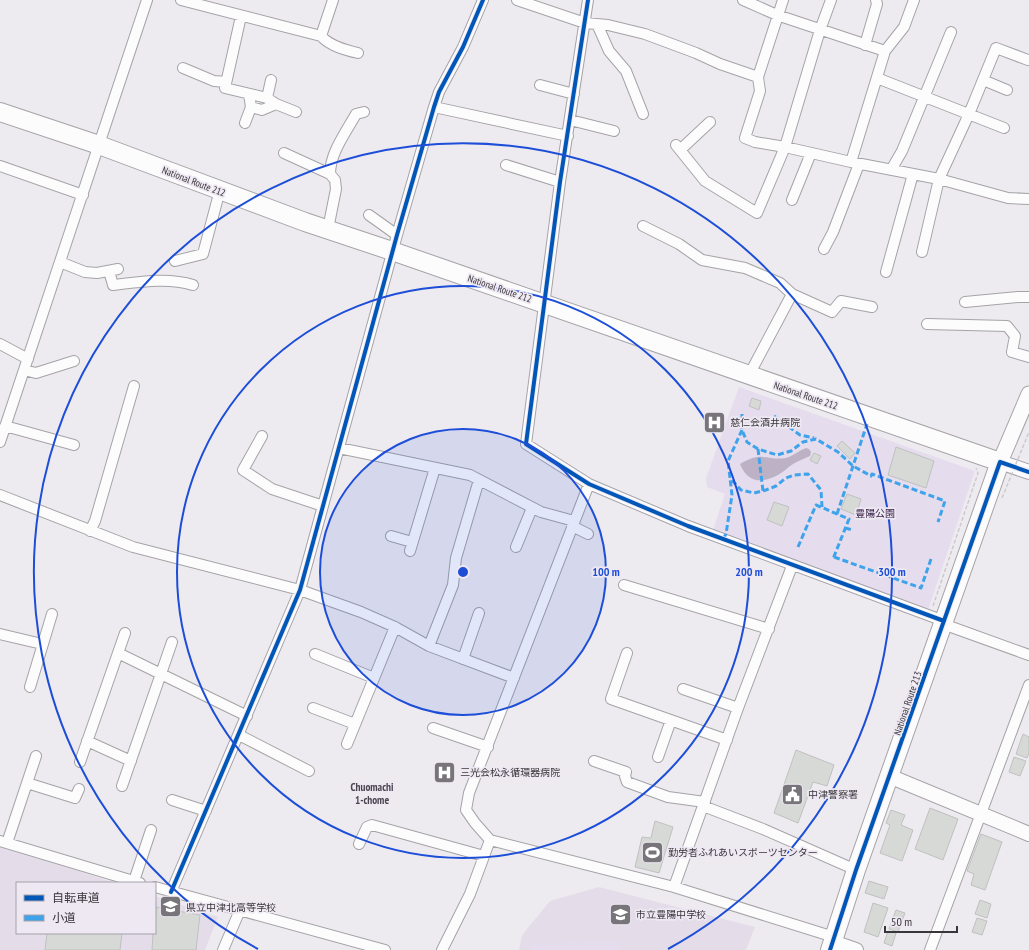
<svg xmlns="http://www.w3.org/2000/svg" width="1029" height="950" viewBox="0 0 1029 950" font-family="'PT Sans Narrow','Noto Sans JP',sans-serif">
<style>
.built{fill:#e4dde9}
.green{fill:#e5dced}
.water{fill:#bcb1c5}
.building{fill:#d6d9d6;stroke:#c0c0c0}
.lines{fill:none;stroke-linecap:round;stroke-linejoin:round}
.street-casing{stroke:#a5a3a7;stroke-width:12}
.secondary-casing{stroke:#a5a3a7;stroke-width:16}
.primary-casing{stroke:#a5a3a7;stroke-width:17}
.highway-casing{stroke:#a5a3a7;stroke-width:20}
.path{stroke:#cccbcc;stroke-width:1.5;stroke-dasharray:4 2;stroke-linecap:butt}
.street{stroke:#fcfcfd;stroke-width:10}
.secondary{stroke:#fcfcfd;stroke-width:14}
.primary{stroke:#fcfcfd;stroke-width:15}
.highway{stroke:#fcfcfd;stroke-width:18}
.path-bridge{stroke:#cccbcc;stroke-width:1.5;stroke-dasharray:4 2;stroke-linecap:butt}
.quiet{stroke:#3fa3ec;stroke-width:3;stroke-dasharray:6 3;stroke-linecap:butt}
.cycleway-casing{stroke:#eee8f3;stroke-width:6}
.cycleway{stroke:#0057b8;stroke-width:4}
.ring{fill:none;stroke:#1d4ed8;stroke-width:2}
.labels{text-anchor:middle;stroke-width:3.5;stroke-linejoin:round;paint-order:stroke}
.street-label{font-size:10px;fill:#38363a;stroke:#eee8f3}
.poi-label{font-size:10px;fill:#38363a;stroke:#eee8f3;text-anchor:start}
.park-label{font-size:10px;fill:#392249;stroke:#eee8f3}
.neighbourhood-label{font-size:11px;font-weight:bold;fill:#4a454e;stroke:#eee8f3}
.centre{fill:#1d4ed8;stroke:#eee8f3;stroke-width:2}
.ring-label{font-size:12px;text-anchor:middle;font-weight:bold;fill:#1d4ed8;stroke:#eee8f3;stroke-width:3.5;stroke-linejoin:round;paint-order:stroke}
</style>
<rect width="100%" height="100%" fill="#eeebf0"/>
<path class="built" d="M0,845L115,883H17V933H155V896L218,917L205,950H0Z
M599,887L755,927L746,950H519L522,935L550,901Z"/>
<path class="green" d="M739,387L975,471L928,610L713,530L725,494L707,487L706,478Z
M620,941V950H530L531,944Z"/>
<path class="water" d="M806,448L809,449L811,452L810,456C805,458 798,461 793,464C789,466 785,471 781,473C764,484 748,484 740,464C745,461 751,458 757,457C768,456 778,461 789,457C794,455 800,450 806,448Z"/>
<path class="building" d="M752,398L761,401L759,410L749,406Z
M842,441L855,453L850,459L837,446Z
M896,447L934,461L926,488L888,475Z
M814,453L821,456L817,464L810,460Z
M847,494L861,499L856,515L841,509Z
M774,502L789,507L782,526L767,520Z
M1023,734L1029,737V753L1027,758L1016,754Z
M796,750L834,765L827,786L813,782L798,823L774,813Z
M1014,757L1026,761L1020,776L1009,772Z
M930,808L958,819L943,860L915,849Z
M891,810L905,815L901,825L913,830L902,861L880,853L890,825L886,823Z
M655,821L673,827L659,873L635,867L642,837L651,838Z
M981,834L1002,842L985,890L971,885L974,874L967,871Z
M869,881L888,887L884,899L865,893Z
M980,900L991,904L987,918L975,914Z
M873,903L888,908L878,937L864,932Z
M156,907L200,915L196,950H152L153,933H155Z
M896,910L905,913L898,932L889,929Z
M977,918L987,921L982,935L972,932Z
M888,931L896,933L892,946L884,943Z
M47,933H122L120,950H45Z"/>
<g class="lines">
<defs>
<path id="street" d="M181,0L321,36C330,46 345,50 358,53
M517,0L585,23L608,25L645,34L696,53L720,64L758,77
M588,0L560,182L526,444L589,484L688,526L944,621
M743,0L777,15L885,51
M783,0L758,77L760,91L745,138L755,142L785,147L851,162L939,179L1008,198L1029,199
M241,16L225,88L267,98L276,104L296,112
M597,24L609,51L626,71L643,114
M321,36L333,0
M865,45L877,4L876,0
M183,68L214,81L226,82
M877,78L1004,128
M983,80L1007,90
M540,85L574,94
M249,94L251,107L262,110L276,104
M267,98L271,80
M434,107L568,136
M570,120L614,131
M245,123L251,107
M676,145L705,181L757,213L785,147L820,30L831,0
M680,150L710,122
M284,153L330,174
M851,162L885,51L904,27L914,0
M506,165L560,182
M0,166L83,195
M891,170L902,151L951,32
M792,200L811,153
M369,215L397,235
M643,226L679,244L702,260L745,268L780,283L792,294
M328,229L336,189L335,180L330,174C330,153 346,132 356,114L364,112
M824,249L833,232L859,164
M922,252L939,179L969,114L996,48L1028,60
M175,261L203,254L220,190
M60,262L85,272L97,273L118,269
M109,271L113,285C139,282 168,277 193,285
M886,272L913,174
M965,302L1018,297H1029
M927,324L1007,326L1015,336L1012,352L1029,357
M0,344L28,359
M24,370L36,373L74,361
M749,375L792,294L832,312L841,301L872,307
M5,426L74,445
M262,436L243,470L272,489L323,506
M0,442L147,0
M339,448L470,475L541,512L574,521
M589,484L469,793L466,810L475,823L490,840L674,887L834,937
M0,495L133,547L300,590L361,612L395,627L429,646L514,678
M572,526L588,534
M90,531L95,521L134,386
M391,536L412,542
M516,547L532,508
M410,551L435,468
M624,585L769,629
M943,624L1029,655
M0,634L42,644
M429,646L453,585L456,558L479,480
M118,653L247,716
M627,653L611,699L727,740
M315,654L374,678
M463,659L479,613
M30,687L52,614
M683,689L738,708
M313,708L355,724
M433,728L488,747
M239,735L309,771
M87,741L131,761
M347,744L395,627
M658,757L671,720
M594,761L626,772L625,776L627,782L668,797L705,802
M80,762L125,633
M27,783L75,798L79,789
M122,786L172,642
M172,800L206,811
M703,806L763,829L856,870
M0,841L140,883
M7,843L36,756
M359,844L367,827L372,825L484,856
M134,881L151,830
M155,887L385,950
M674,887L738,708L792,566
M171,892L300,590L397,235L434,107L439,92L463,47L483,0
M223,950L240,910
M442,950L470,894L490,840
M930,950L1029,685"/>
<path id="secondary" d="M1000,462L1029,472
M889,776L1029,834
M833,942L856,950"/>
<path id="primary" d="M1000,462L1029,394"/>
<path id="highway" d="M0,112L99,145L305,222L392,251L1000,462L856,870L830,950"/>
</defs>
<use href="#street" class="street-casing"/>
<use href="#secondary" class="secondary-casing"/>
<use href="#primary" class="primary-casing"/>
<use href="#highway" class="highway-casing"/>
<path class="path" d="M933,606L978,473L976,468"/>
<use href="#street" class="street"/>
<use href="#secondary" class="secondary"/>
<use href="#primary" class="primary"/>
<use href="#highway" class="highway"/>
<path class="path-bridge" d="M1002,498L1029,432"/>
<path class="quiet" d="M742,414V430L747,442L758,449L777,455L791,451L803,442L816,439L838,452L853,466L871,476L872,474L945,501L938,522
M774,416L800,435L814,438
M742,430L728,461L730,478L741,490L754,493L766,490L776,486L786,478L794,475L808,474L821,490L822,507
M758,449L763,491
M837,514L867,424
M845,528L853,530
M723,539L726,534L732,495L730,478
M798,547L816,505L849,519L833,559
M834,557L921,588L931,559"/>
<defs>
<path id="cycleway" d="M588,0L560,182L526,444L589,484L688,526L944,621
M171,892L300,590L397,235L434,107L439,92L463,47L483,0
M830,950L856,870L1000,462L1029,472"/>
</defs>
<use href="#cycleway" class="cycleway-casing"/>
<use href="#cycleway" class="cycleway"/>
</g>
<circle cx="463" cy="572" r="143" fill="#1d4ed8" fill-opacity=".12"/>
<g class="ring">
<circle cx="463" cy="572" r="143"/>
<circle cx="463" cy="572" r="286"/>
<path d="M258 949A429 429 0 1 1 668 949"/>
</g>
<defs>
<symbol id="hospital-square" viewBox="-11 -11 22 22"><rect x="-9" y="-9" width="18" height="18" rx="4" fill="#78757a" stroke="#eee8f3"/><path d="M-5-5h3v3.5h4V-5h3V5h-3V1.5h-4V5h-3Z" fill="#fff"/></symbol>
<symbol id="civic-square" viewBox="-11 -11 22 22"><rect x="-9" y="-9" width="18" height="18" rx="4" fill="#78757a" stroke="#eee8f3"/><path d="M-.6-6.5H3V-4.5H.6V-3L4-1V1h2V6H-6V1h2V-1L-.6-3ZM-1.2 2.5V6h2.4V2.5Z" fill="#fff"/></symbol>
<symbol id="stadium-square" viewBox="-11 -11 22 22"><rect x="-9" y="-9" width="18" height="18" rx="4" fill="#78757a" stroke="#eee8f3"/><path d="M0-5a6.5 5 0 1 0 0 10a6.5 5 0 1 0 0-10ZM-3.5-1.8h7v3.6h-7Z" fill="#fff"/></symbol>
<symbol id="school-square" viewBox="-11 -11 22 22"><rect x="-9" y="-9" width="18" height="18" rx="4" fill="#78757a" stroke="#eee8f3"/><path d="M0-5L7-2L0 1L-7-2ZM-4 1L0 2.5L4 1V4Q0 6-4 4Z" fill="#fff"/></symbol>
</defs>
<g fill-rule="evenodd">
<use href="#hospital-square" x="702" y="410" width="25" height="25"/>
<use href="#hospital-square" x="432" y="760" width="25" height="25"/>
<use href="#civic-square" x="780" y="782" width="25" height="25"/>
<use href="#stadium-square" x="640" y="840" width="25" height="25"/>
<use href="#school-square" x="158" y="894" width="25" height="25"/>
<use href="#school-square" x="608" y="902" width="25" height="25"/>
</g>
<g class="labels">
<g class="street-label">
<text transform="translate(194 181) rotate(21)" y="4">National Route 212</text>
<text transform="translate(500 288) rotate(19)" y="4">National Route 212</text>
<text transform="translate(806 395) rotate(19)" y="4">National Route 212</text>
<text transform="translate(907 703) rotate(-71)" y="4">National Route 213</text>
</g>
<g class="poi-label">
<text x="730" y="426">慈仁会酒井病院</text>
<text x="460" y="776">三光会松永循環器病院</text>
<text x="808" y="798">中津警察署</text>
<text x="668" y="856">勤労者ふれあいスポーツセンター</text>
<text x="186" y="911">県立中津北高等学校</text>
<text x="636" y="918">市立豊陽中学校</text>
</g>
<g class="park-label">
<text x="875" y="517">豊陽公園</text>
</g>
<g class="neighbourhood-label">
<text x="372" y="791">Chuomachi<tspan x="372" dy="13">1-chome</tspan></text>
</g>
</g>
<circle cx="463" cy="572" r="6" class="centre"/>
<g class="ring-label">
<text x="606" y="576">100 m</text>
<text x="749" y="576">200 m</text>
<text x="892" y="576">300 m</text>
</g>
<rect x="16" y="882" width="140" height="52" fill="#eee8f3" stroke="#a5a1a9"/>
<rect x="24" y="895" width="20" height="6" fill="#0057b8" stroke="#a5a1a9"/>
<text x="52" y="902" font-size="12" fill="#38363a">自転車道</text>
<rect x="24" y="915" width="20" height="6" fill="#3fa3ec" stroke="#a5a1a9"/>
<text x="52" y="922" font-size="12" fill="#38363a">小道</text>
<path d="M885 926v6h72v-6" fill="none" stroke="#38363a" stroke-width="2"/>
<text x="891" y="926" font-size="12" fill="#38363a" stroke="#eee8f3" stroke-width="3" paint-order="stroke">50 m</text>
</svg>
